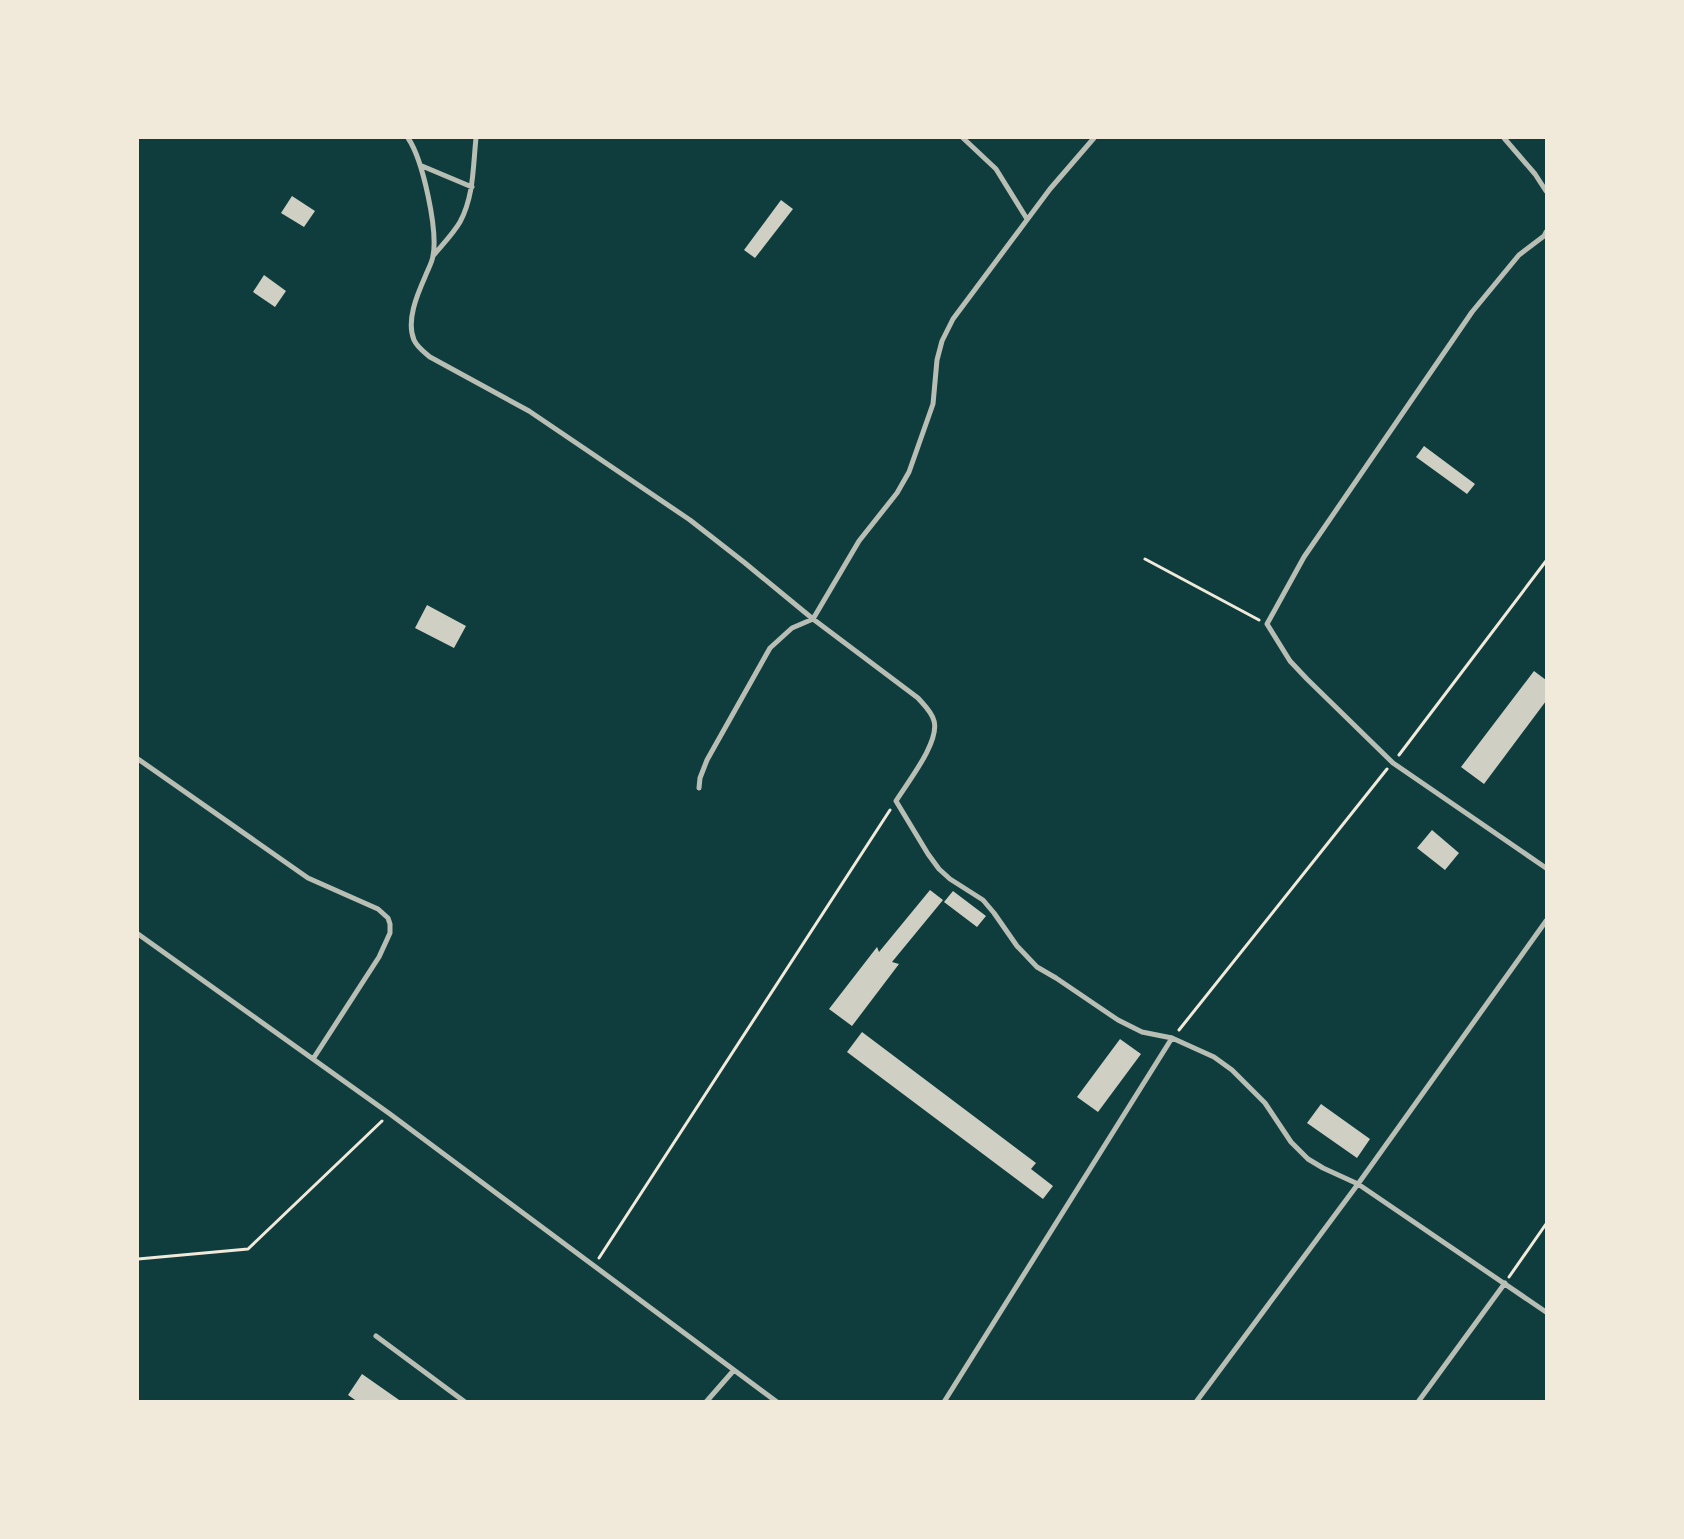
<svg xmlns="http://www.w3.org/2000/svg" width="1684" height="1539" viewBox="0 0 1684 1539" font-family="'Roboto Condensed',sans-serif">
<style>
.building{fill:#cfcfc3}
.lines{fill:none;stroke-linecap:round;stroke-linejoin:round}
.path{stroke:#f1e9da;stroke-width:3}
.minor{stroke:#b8beb3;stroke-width:5}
</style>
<rect width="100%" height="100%" fill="#0f3d3e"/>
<path class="building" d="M292,196L315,211L304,227L281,213Z
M781,200L793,209L755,258L744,250Z
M264,275L286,291L275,307L253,292Z
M1424,446L1475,484L1467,494L1416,457Z
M427,605L466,626L454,648L415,628Z
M1534,671L1546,680V701L1484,784L1461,767Z
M1432,830L1459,853L1445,870L1417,848Z
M930,890L943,900L892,962L899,964L852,1026L829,1009L877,947L879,952Z
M953,891L986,916L977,927L944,902Z
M862,1032L1036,1163L1031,1169L1053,1186L1043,1199L847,1052Z
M1120,1039L1141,1054L1098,1112L1077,1097Z
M1321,1104L1370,1139L1357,1158L1307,1123Z
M362,1374L402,1402H358L348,1395Z"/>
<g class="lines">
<path class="path" d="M1145,559L1259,620
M1399,755L1546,561
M1179,1030L1387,769
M599,1258L890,810
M138,1259L248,1249L382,1121
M1509,1277L1546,1224"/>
<path class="minor" d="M408,138C423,160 438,230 433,256C432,263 427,271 425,277C417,295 406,321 414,340C417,347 424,352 430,357L529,411L690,520L745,563L813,619L918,698C924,705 932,712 934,721C940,742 907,783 896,801L928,854L939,869L950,879L983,900L994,913L1017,946L1037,967L1056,978L1118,1020L1142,1032L1172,1038L1214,1057L1232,1070L1265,1103L1291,1142L1308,1159L1323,1168L1358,1184L1546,1312
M963,138L996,169L1027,219
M1504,138L1535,174L1546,191
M422,166L472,187
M1546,232L1544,236L1519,255L1472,312L1304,557L1267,624L1290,661L1307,679L1393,763L1546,868
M433,256C442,245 453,234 460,222C474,196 473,166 476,138
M138,759L308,878L378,909L388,918L390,924V933L379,957L313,1059
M699,788L700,778L707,760L770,648L792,628L813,619L859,541L897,493L909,472L933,404L937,360L942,341L953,319L1050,189L1094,138
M138,934L390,1114L777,1402
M376,1336L465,1402
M706,1402L734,1370
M944,1402L1172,1038
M1196,1402L1358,1184L1546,921
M1418,1402L1505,1283"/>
</g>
<rect width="1684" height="1539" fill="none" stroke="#f1e9da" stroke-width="278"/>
</svg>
